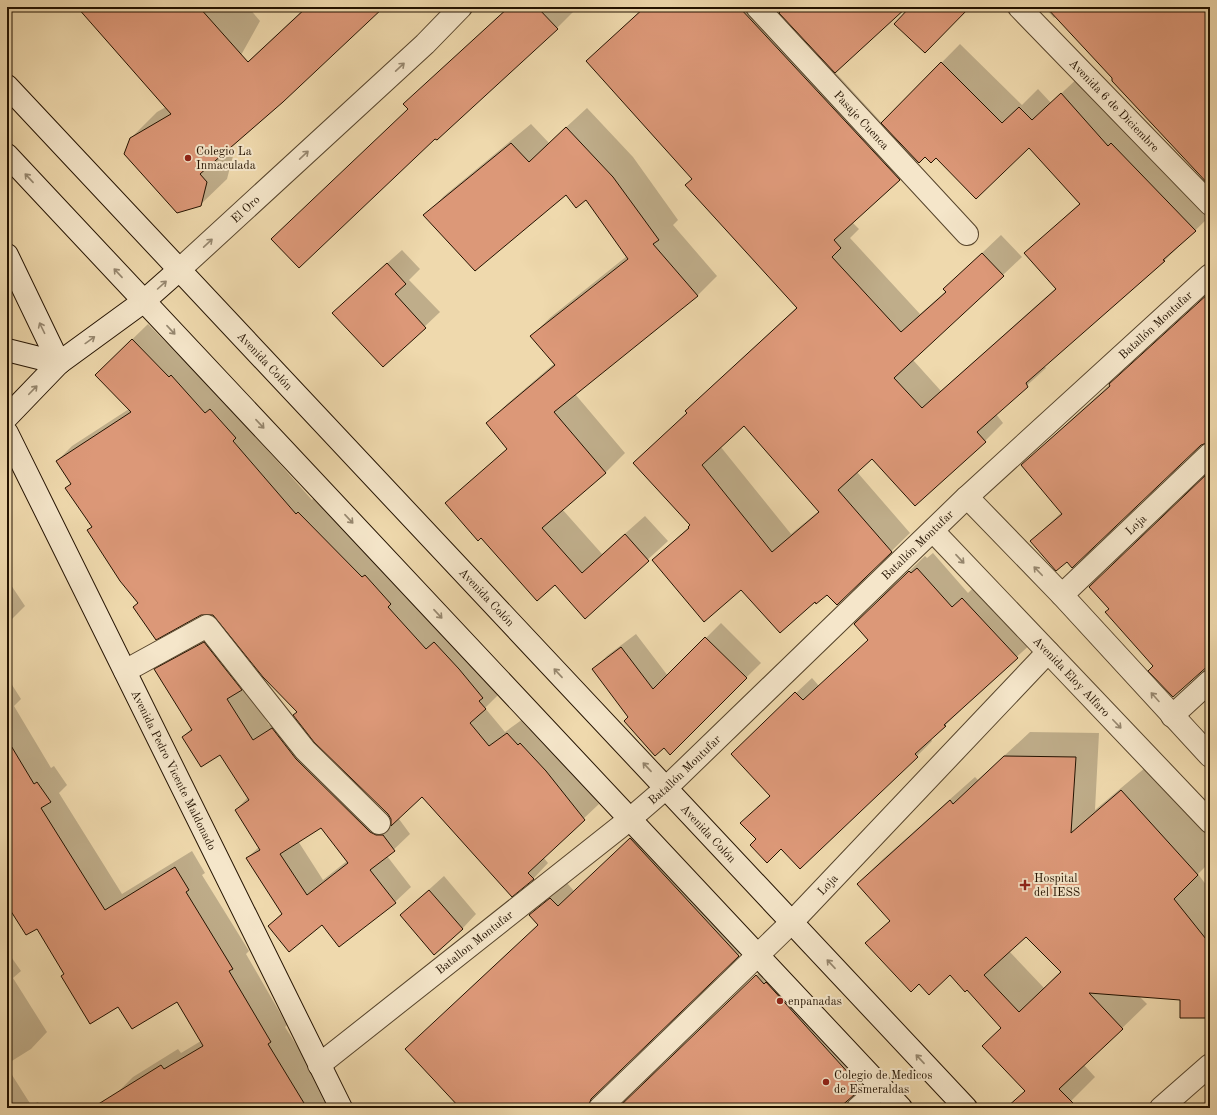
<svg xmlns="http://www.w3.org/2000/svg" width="1217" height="1115" viewBox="0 0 1217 1115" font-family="'Old Standard TT',serif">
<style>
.shadow{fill:#0003;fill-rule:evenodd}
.building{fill:#dc9878;stroke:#231200;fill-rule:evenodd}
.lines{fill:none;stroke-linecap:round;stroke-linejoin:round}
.street-casing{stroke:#56442b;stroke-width:24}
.secondary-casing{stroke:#231200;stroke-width:24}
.street{stroke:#f5e6ca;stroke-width:22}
.secondary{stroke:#f5e6ca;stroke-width:22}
.oneway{stroke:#96876f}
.poi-dot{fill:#8f2418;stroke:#f5e6ca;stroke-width:1.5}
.labels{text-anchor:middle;stroke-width:4;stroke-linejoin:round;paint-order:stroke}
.street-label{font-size:12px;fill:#231200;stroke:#f5e6ca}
.poi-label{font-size:12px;fill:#231200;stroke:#f5e6ca;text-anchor:start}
</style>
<rect width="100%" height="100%" fill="#efd9ad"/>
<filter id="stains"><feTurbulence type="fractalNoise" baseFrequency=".005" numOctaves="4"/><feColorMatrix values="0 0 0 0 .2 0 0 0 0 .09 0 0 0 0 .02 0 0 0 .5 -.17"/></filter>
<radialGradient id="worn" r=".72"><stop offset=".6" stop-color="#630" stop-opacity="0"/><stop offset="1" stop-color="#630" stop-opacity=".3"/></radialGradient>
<path class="shadow" d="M78,7H248L260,21L226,82L306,7H383L227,150L233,156L227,179L200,205L131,138L157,112L166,107Z
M508,7H578L557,28L435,137L405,104Z
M645,7H905L835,72L882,123L960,44L1022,105L1038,89L1051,103L1080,76L1210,208V216L1164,261L1044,366L1046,368L996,414L1003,423L985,441L872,458L857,472L910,533L837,604L827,593L815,601L741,589L653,560L691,525L688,413L686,411L797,307L693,179L587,61ZM1029,147L1080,203L1025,254L1056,288L941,391L913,360L1022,257L1001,235L944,289L946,291L920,314L850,238L859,229L852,222L925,156H937ZM744,425L819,511L791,534L720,446Z
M1044,7H1210V184L1056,16L1054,18Z
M587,108L633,157L678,220L673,225L717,276L698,295L575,394L625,453L606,472L562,509L602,554L645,516L668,541L585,617L555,584L481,537L446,503L508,448L487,424L507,404L555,363L531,336L551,317L627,256L586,198L566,194L425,216L444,196L531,124L549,143Z
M402,250L420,269L409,280L440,312L383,366L348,298Z
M1210,292V441L1201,444L1067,561L1031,541L1062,512L1022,465Z
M148,324L185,362L187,360L312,500L314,498L500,693L485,708L505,732L523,719L562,756L599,804L543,857L548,863L533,879L422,795L396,819H399L410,834L387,856L411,887L395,902L323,924L269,926L282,913L247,858L259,847L236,810L248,797L220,753L183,737L192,728L156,669L171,653L220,627L245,686L269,725L288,713L312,743L386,816L392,819L389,813L294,715L298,711L213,614L139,602L89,530L92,526L67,488L71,483L57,461L72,446L129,409L112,359ZM322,827L347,861L323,880L298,841Z
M933,553L968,593L978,583L1033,642L960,709L961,710L931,739L932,741L917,756L781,848L757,839V807L770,796L748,738L812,678L819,686L869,639L871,608L925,556L927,558Z
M7,579L25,606L7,624Z
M721,623L761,663L670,753L629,717L593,669L608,655L636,634L668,676Z
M7,677L21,699L14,706L51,768L54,766L67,785L59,793L122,894L192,851L205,873L202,875L249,951L246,954L287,1025L285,1027L336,1108H117L116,1094L133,1077L178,1049L181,1053L201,1041L177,1001L119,1005L65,973L37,927L7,903Z
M1030,732L1099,733L1095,810L1146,767L1210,837V862L1198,874L1210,890V1012L1206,1017L1181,999L1139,996L1147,1004L1084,1065L1095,1077L1064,1108H1024L1026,1091L1002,1027L967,989L950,974L919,983L867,943L890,920L858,884L882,860L975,777L978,780ZM1026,936L1061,971L1044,988L1009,951Z
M647,823L754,940L606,1083L604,1088L603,1094L612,1104L619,1105L626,1101L772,960L877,1071L862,1087L861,1095L895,1091L916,1108H460L406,1049L538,925L530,915L546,900L567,883L574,891Z
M444,876L476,914L462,929L401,915Z
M7,951L21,971L13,978L47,1032L31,1049L7,1064Z
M7,1067L31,1105L38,1102L41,1108H7Z"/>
<path class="building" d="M77,7H199L248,62L307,7H384L283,102L200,174L207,182L201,206L177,213L124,154L130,138L171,114Z
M509,7H537L558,29L437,140L435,139L299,268L271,239L408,109L403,104Z
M645,7H739L900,180L834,240L841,248L832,257L901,332L946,292L943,289L982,253L1004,276L894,378L922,408L1056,289L1024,253L1080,204L1029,148L976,199L936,158L931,163L925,157L919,163L881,123L941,62L1002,123L1019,107L1032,120L1061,93L1108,146L1111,143L1196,231L1163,260L1165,261L1026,383L1028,387L977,432L986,442L915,506L872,459L838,490L892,552L837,605L827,595L816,604L815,602L780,633L741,590L704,622L652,560L689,528L688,527L690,525L633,463L687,413L685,411L797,308L685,185L692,179L586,61ZM744,426L819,512L772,552L702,465Z
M785,7H907L835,73L779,13Z
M910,7H970L925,53L894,24Z
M1046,7H1210V186L1112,81V78Z
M566,127L613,177L659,240L653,244L698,296L554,412L606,473L542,528L582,573L625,534L649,561L585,619L555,585L537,601L481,538L478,541L445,503L507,449L486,423L555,365L530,336L628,259L586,200L576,208L566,195L475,271L423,215L511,143L529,162Z
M387,263L406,284L395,294L426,328L383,367L332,313Z
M1210,292V442L1201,445L1072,568L1067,562L1056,571L1030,541L1062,514L1021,465L1110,386L1109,384Z
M132,339L169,377L171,375L205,413L210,409L236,438L233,441L296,514L298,512L362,577L365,575L391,604L388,607L426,649L434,642L459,669L483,698L479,701L486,709L470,723L489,746L507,733L518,745L520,743L546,771L585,820L528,873L534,879L512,897L422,797L391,826V819L388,814L314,742L293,715L297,712L263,677L213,615H201L156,640L133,607L138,603L120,581L87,530L92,527L65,488L71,484L56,461L131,412L95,375Z
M1210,471V664L1173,697L1148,671L1153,666L1105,612L1109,609L1089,587Z
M917,568L952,607L962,598L1018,658L944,725L946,726L915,754L918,757L800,869L781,849L767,863L750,845L756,839L740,823L770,796L731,754L795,692L803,700L868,640L854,624L909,571L911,573Z
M705,637L747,678L670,755L664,748L655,756L624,721L628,717L592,669L621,647L653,689Z
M204,642L242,690L227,699L253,740L272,728L296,759L370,832L376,835H383L395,851L370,870L396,903L339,947L322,925L289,952L268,926L282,914L246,858L260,850L235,810L249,800L220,755L201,767L182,737L192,730L154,669ZM321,828L348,863L307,895L280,854Z
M7,739L34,784L37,782L51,802L41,808L105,910L175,867L189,890L186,892L233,969L229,971L271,1042L268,1044L307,1108H92L161,1065L164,1069L203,1046L202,1044L177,1002L132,1029L118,1007L90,1024L61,976L64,974L37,929L26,935L7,905Z
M1004,756L1076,757L1071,833L1121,790L1198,875L1174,899L1210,944V1003L1206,1002V1018H1180V1000L1089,993L1123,1029L1059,1089L1078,1108H1006L1025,1091L982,1046L1001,1028L967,990L965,992L950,975L929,995L919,984L911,992L865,943L890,921L857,884L950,800L953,804ZM1026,937L1061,972L1019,1012L984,975Z
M630,838L739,956L591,1099L588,1108H460L405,1049L538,925L529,915L550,898L558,906Z
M429,890L463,929L434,955L400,915Z
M756,975L764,984L766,982L862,1088L839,1108H618Z"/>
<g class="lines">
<defs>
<g id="street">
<path id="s1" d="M757,7L967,234"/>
<path id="s2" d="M1019,7L1210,204"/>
<path id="s3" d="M179,270L425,44L461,7"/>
<path d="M967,497L1062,595L1210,756"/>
<path id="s4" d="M933,531L1210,822"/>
<path id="s5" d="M1062,595L1210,454"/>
<path d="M125,671L207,626L305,750L379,823"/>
<path d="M1172,716L1210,681"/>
<path id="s6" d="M319,1065L630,819L666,788L967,497L1210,275"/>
<path id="s7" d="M600,1108L792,922L1048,652"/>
<path d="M858,1108L882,1087"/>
<path d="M1161,1108L1210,1065"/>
</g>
<g id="secondary">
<path id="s8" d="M7,86L966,1108"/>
<path d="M7,155L901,1108"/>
<path d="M7,255L59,363"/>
<path d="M7,350L59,363"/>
<path d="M7,417L59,363L144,301L179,270"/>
<path id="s9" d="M7,433L341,1108"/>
</g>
</defs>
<use href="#street" class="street-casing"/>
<use href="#secondary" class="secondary-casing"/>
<use href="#street" class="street"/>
<use href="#secondary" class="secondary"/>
</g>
<defs><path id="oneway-shaft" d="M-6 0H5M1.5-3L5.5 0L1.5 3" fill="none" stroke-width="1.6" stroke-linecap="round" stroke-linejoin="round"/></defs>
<g class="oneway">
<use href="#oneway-shaft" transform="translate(400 67) rotate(-43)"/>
<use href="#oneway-shaft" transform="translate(304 155) rotate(-43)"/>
<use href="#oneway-shaft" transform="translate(29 178) rotate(-133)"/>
<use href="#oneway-shaft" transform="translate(208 243) rotate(-43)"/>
<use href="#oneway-shaft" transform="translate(118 273) rotate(-133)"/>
<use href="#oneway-shaft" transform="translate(162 285) rotate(-42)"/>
<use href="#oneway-shaft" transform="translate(42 328) rotate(-116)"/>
<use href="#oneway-shaft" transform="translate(171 330) rotate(47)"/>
<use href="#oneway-shaft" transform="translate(90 340) rotate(-36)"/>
<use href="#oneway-shaft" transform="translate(33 390) rotate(-46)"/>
<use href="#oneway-shaft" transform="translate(260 424) rotate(47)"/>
<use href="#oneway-shaft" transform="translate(349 519) rotate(47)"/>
<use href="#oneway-shaft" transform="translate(960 559) rotate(47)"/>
<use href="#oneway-shaft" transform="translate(1038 571) rotate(-134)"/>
<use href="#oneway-shaft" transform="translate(438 614) rotate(47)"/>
<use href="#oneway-shaft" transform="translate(558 673) rotate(-133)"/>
<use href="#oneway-shaft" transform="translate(1155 697) rotate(-132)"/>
<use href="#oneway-shaft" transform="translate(1117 724) rotate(46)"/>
<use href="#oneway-shaft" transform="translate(647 767) rotate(-133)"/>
<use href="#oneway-shaft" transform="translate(831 964) rotate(-133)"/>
<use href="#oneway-shaft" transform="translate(920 1059) rotate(-133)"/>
</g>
<g class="poi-dot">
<circle cx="188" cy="158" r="4"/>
<path d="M1023 879h4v4h4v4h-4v4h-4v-4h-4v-4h4z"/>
<circle cx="780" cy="1001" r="4"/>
<circle cx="826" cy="1082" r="4"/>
</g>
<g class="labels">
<g class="street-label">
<text dy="4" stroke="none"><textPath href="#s2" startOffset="137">Avenida 6 de Diciembre</textPath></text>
<text dy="4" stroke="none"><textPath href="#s1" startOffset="154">Pasaje Cuenca</textPath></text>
<text dy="4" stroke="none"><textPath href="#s3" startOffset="90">El Oro</textPath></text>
<text dy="4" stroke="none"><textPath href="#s6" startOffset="1118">Batallón Montufar</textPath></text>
<text dy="4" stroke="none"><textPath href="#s8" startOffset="377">Avenida Colón</textPath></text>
<text dy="4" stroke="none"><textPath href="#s5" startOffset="102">Loja</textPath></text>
<text dy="4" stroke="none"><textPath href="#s6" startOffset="794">Batallón Montufar</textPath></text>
<text dy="4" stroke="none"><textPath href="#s8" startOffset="701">Avenida Colón</textPath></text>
<text dy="4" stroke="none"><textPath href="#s4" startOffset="201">Avenida Eloy Alfaro</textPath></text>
<text dy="4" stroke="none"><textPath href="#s6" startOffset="470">Batallón Montufar</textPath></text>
<text dy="4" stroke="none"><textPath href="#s9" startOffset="376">Avenida Pedro Vicente Maldonado</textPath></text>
<text dy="4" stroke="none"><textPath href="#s8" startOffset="1025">Avenida Colón</textPath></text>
<text dy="4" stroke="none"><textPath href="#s7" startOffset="319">Loja</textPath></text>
<text dy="4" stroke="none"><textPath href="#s6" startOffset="198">Batallon Montufar</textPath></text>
</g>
<g class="poi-label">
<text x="196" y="155">Colegio La<tspan x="196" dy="14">Inmaculada</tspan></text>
<text x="1034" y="882">Hospital<tspan x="1034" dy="14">del IESS</tspan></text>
<text x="788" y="1005">enpanadas</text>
<text x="834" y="1079">Colegio de Medicos<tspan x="834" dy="14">de Esmeraldas</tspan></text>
</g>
</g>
<rect width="1217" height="1115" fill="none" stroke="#efd9ad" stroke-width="24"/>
<rect x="8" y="8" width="1201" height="1099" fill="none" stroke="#231200" stroke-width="2"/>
<rect x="12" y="12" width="1193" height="1091" fill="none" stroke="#231200"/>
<rect width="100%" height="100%" filter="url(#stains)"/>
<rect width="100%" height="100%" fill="url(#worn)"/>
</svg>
